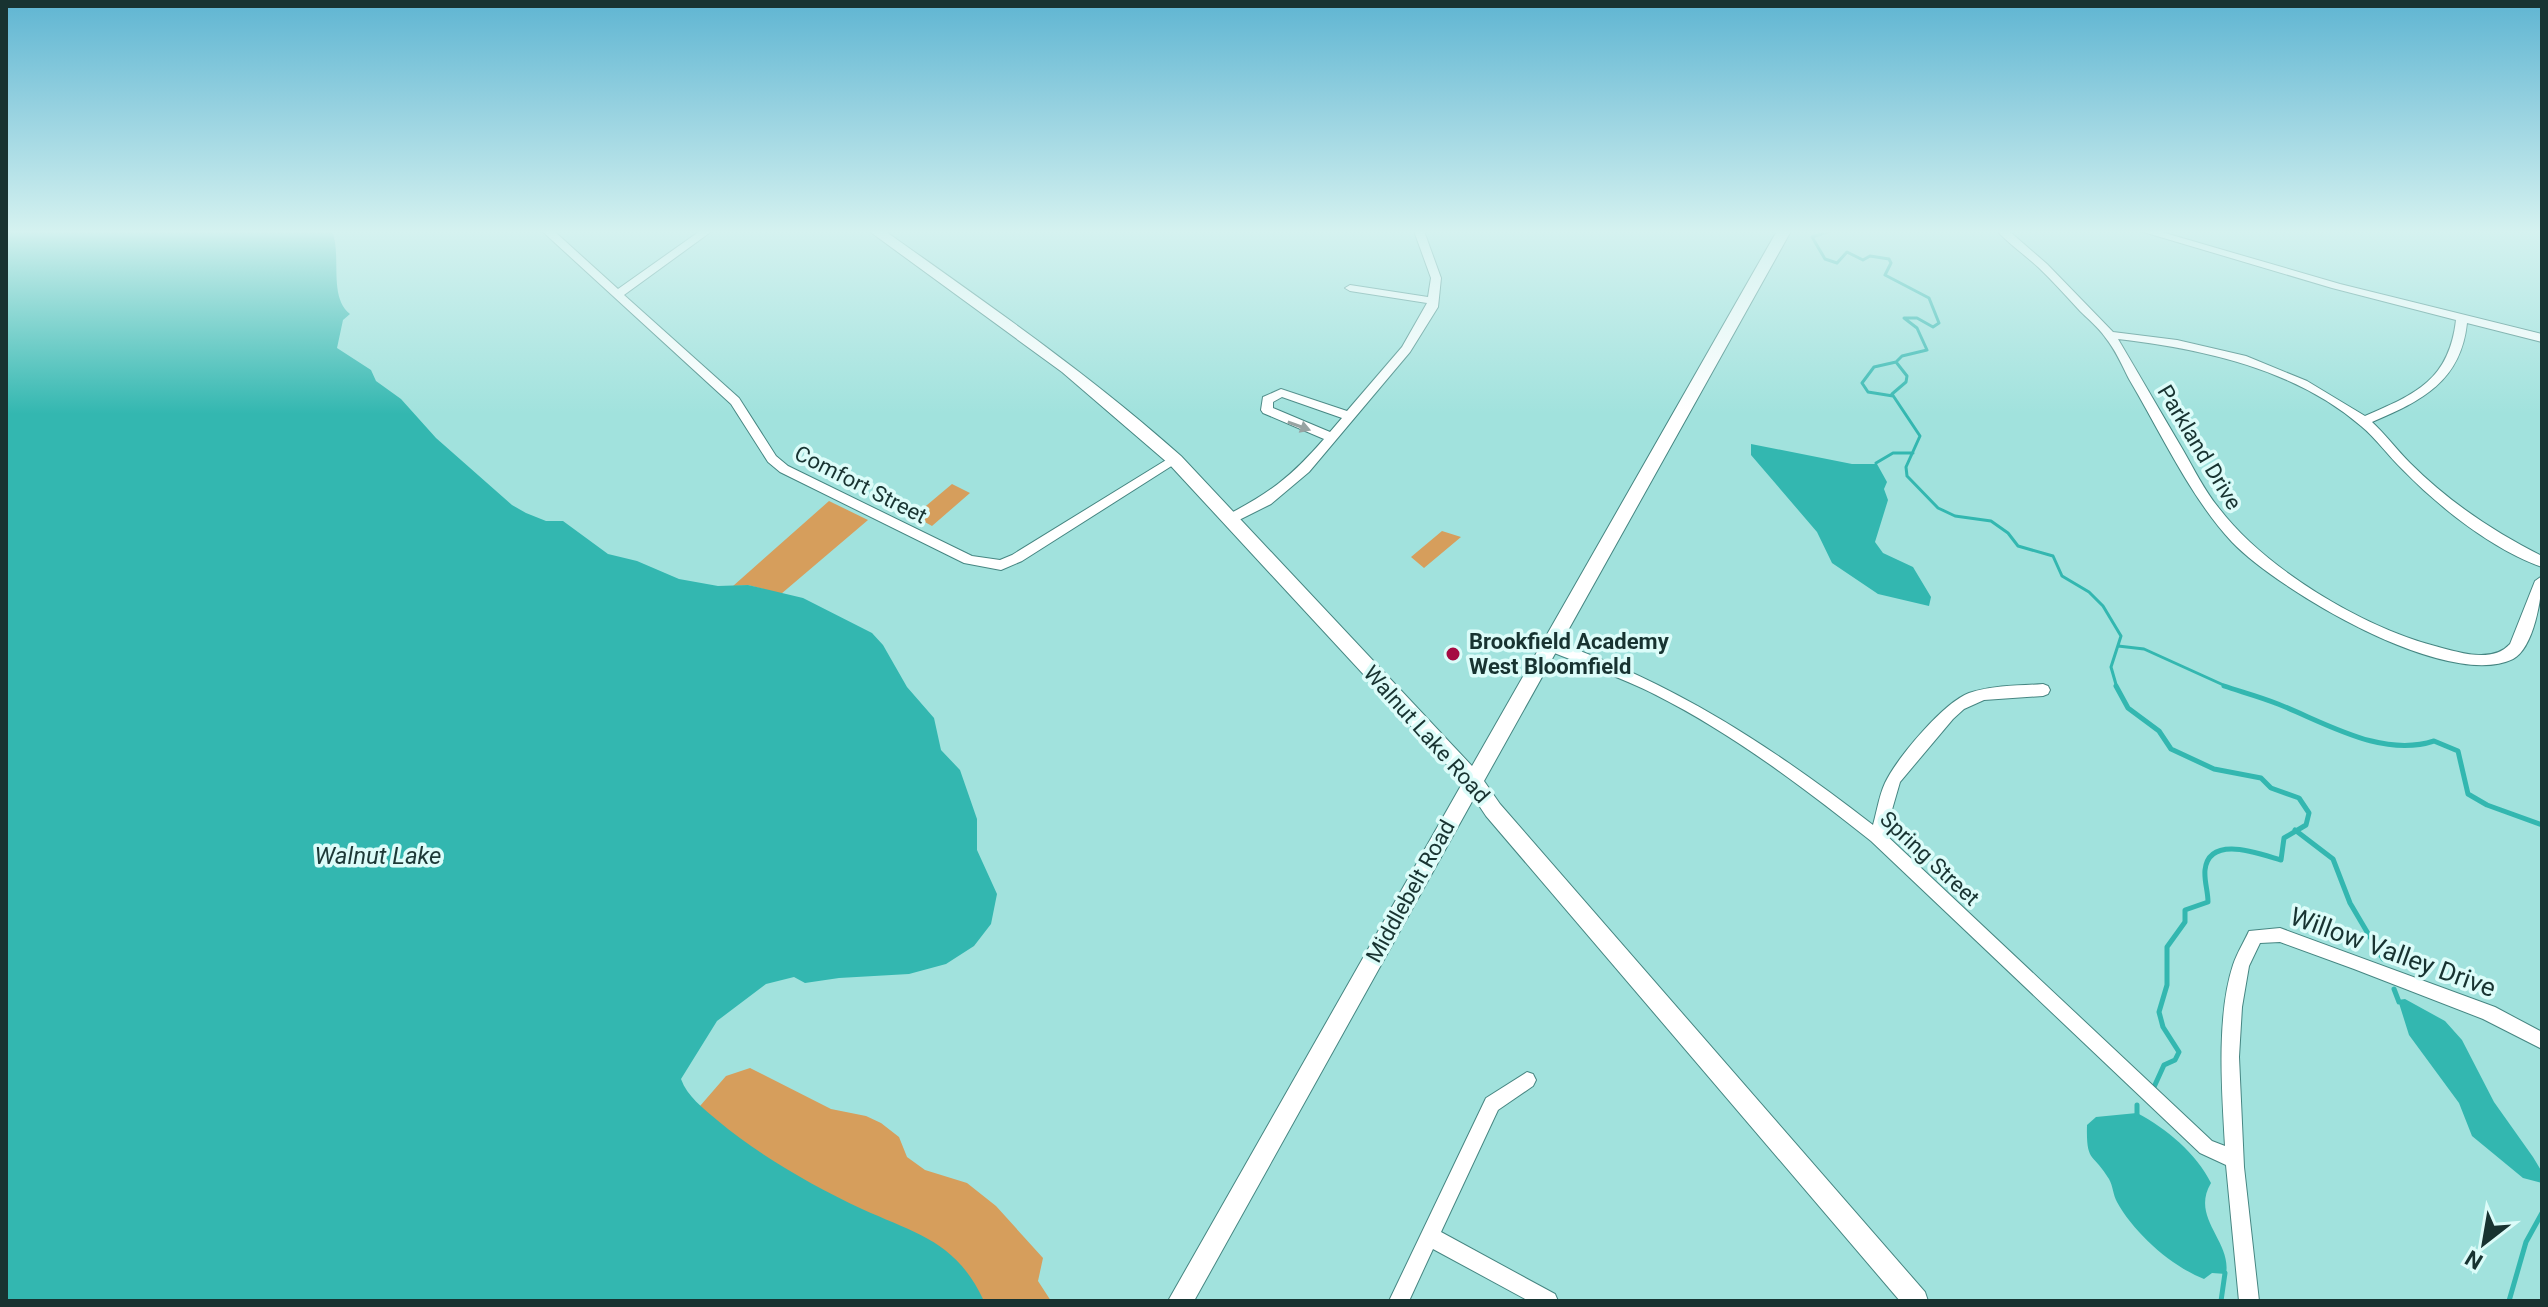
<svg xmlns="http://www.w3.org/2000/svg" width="2548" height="1307" viewBox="0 0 2548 1307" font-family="Roboto,sans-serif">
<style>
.green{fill:#d69e5c}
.water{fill:#33b7b0}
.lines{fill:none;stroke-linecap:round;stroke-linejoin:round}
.stream-far1{stroke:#33b7b0;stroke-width:3}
.stream{stroke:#33b7b0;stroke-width:5}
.minor-casing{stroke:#468682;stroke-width:2}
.tertiary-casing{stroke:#468682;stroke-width:2}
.minor{fill:#fff;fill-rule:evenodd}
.tertiary{fill:#fff;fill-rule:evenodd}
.oneway{fill:#97a3a2}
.poi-dot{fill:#a50c43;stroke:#dcfcf9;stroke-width:3}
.labels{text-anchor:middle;stroke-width:7;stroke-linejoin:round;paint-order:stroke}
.street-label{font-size:22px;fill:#183331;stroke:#dcfcf9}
.poi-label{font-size:22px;font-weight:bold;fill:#183331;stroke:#dcfcf9;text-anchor:start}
.water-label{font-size:24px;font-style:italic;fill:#1d3836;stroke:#dcfcf9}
.near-street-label{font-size:26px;fill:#183331;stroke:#dcfcf9}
</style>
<rect width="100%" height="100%" fill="#a1e2dd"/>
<path class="green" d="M952,484L970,493L932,526L914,516Z
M829,501L868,520L781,594L748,585L733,586Z
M1442,531L1461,537L1424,568L1411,557Z
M750,1068L831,1109L866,1116L881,1123L899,1137L907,1157L925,1170L967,1183L996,1206L1043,1258L1038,1281L1051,1301H628L700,1106L726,1076Z"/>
<path class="water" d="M6,231H332C342,255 328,297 350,314L343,320L337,348L371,370L376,381L401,399L436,438L512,505L526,513L546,521H563L608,554L637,561L679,579L718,586L748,585L803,598L872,633L883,645L907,687L934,718L941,750L960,770L977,819V850L997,894L991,924L974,946L946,964L909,974L839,978L805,983L794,977L766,984L717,1021L681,1079C687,1096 703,1108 717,1120C760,1156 811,1185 862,1209C917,1234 956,1241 984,1301H6Z
M1751,444L1852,464H1877L1887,482L1884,489L1888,500L1875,542L1883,553L1913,567L1931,597L1929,606L1878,594L1832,563L1817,532L1751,455Z
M2405,999L2445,1021L2462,1040L2494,1102L2533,1157L2542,1172V1183L2523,1178L2472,1136L2459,1103L2409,1035L2398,1000Z
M2137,1113C2167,1129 2196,1153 2211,1183C2190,1218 2232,1241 2226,1274L2212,1273L2204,1279C2171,1266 2134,1233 2117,1202C2113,1195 2113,1186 2109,1179C2093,1152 2086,1164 2087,1125L2096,1117Z"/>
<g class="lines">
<path class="stream-far1" d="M1830,231L1812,237L1825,259L1837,263L1847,252L1863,260L1870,256L1889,259L1891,263L1885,275L1929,298L1939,323L1933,327L1917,318H1904L1917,328L1927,350L1902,356L1896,362L1907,376L1906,382L1892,394L1920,436L1906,467L1907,476L1938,508L1955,516L1991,521L2008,533L2018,546L2053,556L2062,576L2089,592L2103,606L2121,636L2111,667L2117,688
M1893,396L1868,392L1862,383L1874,367L1896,362
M1876,463L1893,453H1913
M2118,646L2144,649L2230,688"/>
<path class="stream" d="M2116,686L2128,708L2159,731L2171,749L2214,769L2261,778L2271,788L2299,798L2309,813L2306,825L2284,838L2281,860C2260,854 2209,834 2205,870C2204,881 2208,891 2208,902L2185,910V922L2167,947V985L2159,1012L2163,1027L2179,1052L2175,1060L2164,1065L2154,1087
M2224,686C2242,692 2261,697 2278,704C2326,723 2382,758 2434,741L2458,751L2468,794L2487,805L2542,825
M2295,830L2333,859L2350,903L2383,959
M2394,989L2399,1002
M2137,1105V1116
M2221,1301L2225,1273
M2509,1301L2526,1242L2542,1213"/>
<defs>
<path id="minor" d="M542,231H554L618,289L700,231H712L624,295L739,398L776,456L788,466L972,556L1000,560L1012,555L1171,457H1179L1181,460L1022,561L1001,570L964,563L780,472L768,462L731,404Z
M1414,231H1424L1441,278L1438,307L1410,352L1309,472L1271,504L1235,522H1225L1224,519L1225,516C1269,494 1292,476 1324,439L1263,413L1261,410L1263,397L1281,389L1347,411L1402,347L1427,303L1350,291L1345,288L1350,285L1428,297L1431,278ZM1282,397L1342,418L1330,432L1273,408V402Z
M1997,231H2009L2047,264L2113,332L2177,340L2246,356L2307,381L2365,416C2416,394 2449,380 2456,320L2332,288L2140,231H2158L2340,284L2542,334V342L2467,323C2461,381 2422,401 2372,422C2386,435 2397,450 2410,463C2449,502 2494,532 2542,556V567C2493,550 2439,507 2403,470C2388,456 2377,439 2361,426C2295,369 2203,349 2118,339C2140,376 2161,413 2183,450C2194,469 2204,490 2218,507C2265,569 2361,626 2435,646C2458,652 2492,664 2510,644L2535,581L2542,576C2542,597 2534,648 2513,659C2447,691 2278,590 2232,542C2190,497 2161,433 2129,379C2122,365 2115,349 2105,337C2098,327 2088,319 2080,311C2066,296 2053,281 2038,267C2025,255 2009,244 1997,231Z
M1552,641C1672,681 1774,748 1873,825C1877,811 1879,796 1885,783C1897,758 1943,703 1969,693C1993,685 2018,686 2043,684L2048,686L2050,690L2048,694L2043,696L1984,700L1964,709L1953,719L1900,782L1885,834L2212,1141L2225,1146C2222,1092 2216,1017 2233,965C2237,953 2244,942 2249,931L2280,928L2495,1007L2542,1032V1049L2483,1019L2354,969L2280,942L2260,943L2249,966L2242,1007L2239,1057L2244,1167L2259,1301H2239L2226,1165L2200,1153L1871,841C1803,787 1733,734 1656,695C1621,677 1583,665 1547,650L1545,646L1547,642Z
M1527,1072L1533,1074L1536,1080L1533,1086L1498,1110L1441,1232L1555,1294L1558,1301H1529L1433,1249L1409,1301H1389L1486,1098Z"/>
<path id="tertiary" d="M869,231H885C986,303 1088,373 1181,456L1472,766L1777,231H1791L1484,781L1500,804L1925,1292L1928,1301H1900L1486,816L1474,798L1194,1301H1168L1463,782L1169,464L1062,372Z"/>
</defs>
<use href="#minor" class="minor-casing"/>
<use href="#tertiary" class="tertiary-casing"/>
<use href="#minor" class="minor"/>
<use href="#tertiary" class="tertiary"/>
</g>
<defs><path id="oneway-solid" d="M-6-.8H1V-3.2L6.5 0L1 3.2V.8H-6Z" transform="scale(2)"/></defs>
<use class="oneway" href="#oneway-solid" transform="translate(1299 426) rotate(20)"/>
<linearGradient id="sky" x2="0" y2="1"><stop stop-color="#5fb5d2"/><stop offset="0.56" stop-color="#d5f2f0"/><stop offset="1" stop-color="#d5f2f0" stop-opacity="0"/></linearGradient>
<rect width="2548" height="414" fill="url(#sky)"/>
<circle class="poi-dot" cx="1453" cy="654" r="8"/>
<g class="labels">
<g class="street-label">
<text transform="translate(2200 447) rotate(59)" y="8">Parkland Drive</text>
<text transform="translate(861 484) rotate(27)" y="8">Comfort Street</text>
<text transform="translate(1427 734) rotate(48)" y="8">Walnut Lake Road</text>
<text transform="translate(1930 858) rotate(43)" y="8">Spring Street</text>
<text transform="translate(1410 891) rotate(-61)" y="8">Middlebelt Road</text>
</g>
<g class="poi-label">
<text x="1469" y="649">Brookfield Academy<tspan x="1469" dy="25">West Bloomfield</tspan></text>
</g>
<g class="water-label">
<text x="378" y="864">Walnut Lake</text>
</g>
<g class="near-street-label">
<text transform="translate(2393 952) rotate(20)" y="9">Willow Valley Drive</text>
</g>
</g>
<rect width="2548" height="1307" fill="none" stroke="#183331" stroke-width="16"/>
<g transform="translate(2484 1243) rotate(211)" stroke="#dcfcf9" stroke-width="6" paint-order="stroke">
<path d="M0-6L14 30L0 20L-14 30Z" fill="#183331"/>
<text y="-12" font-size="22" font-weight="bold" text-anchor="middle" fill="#183331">N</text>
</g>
</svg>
